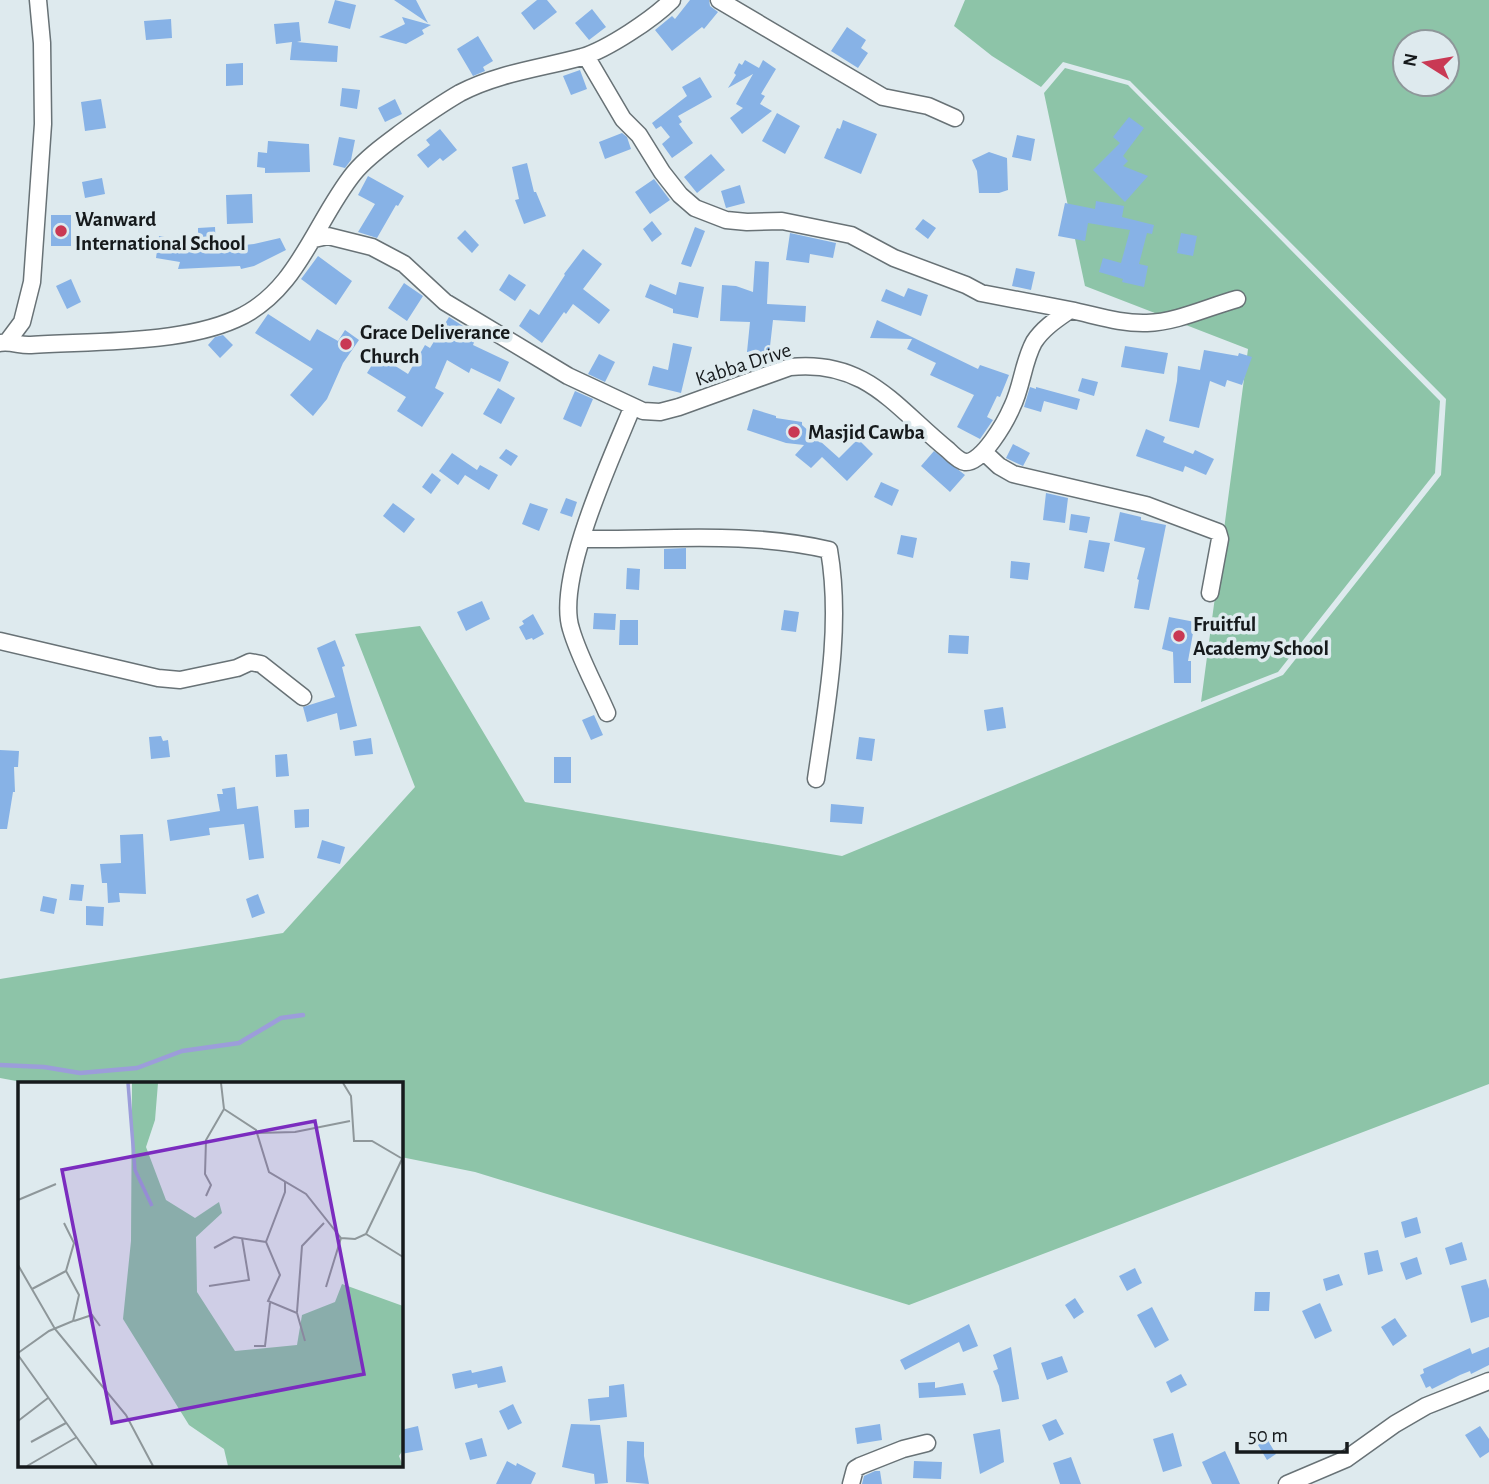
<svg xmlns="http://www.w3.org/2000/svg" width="1489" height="1484" viewBox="0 0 1489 1484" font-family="'Alegreya Sans',sans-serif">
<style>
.green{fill:#8dc4a8;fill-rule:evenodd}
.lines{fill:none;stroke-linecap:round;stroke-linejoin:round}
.stream{stroke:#9c9dda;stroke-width:4.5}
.building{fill:#87b2e6}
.minor-casing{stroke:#687276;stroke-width:19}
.minor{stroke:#fff;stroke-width:16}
.poi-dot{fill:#c93954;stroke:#deeaee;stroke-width:2.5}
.labels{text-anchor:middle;stroke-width:7;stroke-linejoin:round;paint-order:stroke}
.poi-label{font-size:21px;font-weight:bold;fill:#161a1c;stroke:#deeaee;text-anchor:start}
.street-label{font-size:21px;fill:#161a1c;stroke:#deeaee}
.inset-river{fill:none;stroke:#9c9dda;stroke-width:3.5}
.inset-road{fill:none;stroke:#8e979a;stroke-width:2}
.view{fill:#7b2cbf;fill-opacity:0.15;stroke:#7b2cbf;stroke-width:3.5}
.inset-edge{fill:none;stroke:#161a1c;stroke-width:3.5}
</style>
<rect width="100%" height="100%" fill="#deeaee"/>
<path class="green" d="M965,0H1489V1084L909,1305L475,1172L401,1157V1083H27L0,1078V979L283,933L415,787L355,634L420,626L525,802L842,856L1283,675L1441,475L1446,399L1130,81L1063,62L1041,87L992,56L954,26ZM1405,42H1447V84H1405Z
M1065,68L1128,85L1440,401L1435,473L1278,672L1201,702L1248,349L1085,286L1044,93Z"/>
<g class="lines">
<path class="stream" d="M0,1065L44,1067L80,1073L137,1068L182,1051L239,1043L281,1018L303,1015"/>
</g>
<path class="building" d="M335,0L356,5L350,29L328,23Z
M394,0H416L428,23Z
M537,0H547L557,12L534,30L521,13Z
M690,0H709L710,6L718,12L704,29L702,27L672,51L655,30L672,16L675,19Z
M592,9L606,27L589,40L575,23Z
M402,17L431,25L422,30L424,34L406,44L379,37L405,24Z
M171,19L172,38L146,40L144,21Z
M299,22L301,41L297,42L338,46L337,62L290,60L292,42L276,44L274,24Z
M847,27L866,40L861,48L868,53L858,68L831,51Z
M478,36L493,61L483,67L485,71L473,76L457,49Z
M745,60L759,68L763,60L776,69L761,94L765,96L760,104L772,111L742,134L730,118L743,108L736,104L753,74L728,88L736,75L734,73L739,63L742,65Z
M243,63V85L226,86V64Z
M580,70L587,89L571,95L563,76Z
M700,77L712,97L678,116L682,122L679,124L693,143L672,158L662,144L670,137L661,126L656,129L652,123L687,96L682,87Z
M342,88L360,90L357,109L340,106Z
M101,99L106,128L85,131L81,102Z
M395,99L402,114L385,122L378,108Z
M777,113L800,126L785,154L762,141Z
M1129,117L1144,128L1123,156L1128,161L1123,166L1148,176L1125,202L1093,170L1120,143L1113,137Z
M843,120L877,134L861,174L824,158L837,128L840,129Z
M440,129L457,150L443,161L440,158L428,168L417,155L430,145L426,140Z
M622,133L627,137L631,149L605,159L599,142Z
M1017,135L1035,139L1031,161L1012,157Z
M339,137L355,140L351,160L345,168L333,165Z
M268,141L309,144L310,172L265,173V168L257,167L258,152L267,153Z
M989,152L1007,158L1008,190L999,193H979L977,171L972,160Z
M711,154L725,170L697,193L684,177Z
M527,163L534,192H536L546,216L524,224L515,200L519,199L512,167Z
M368,176L404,196L398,206L396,205L377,238L358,232L375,204L358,195Z
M102,178L105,194L85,198L82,182Z
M654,179L670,200L650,214L635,192Z
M740,185L745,203L726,208L721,191Z
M252,194L253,223L227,224L226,195Z
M1096,201L1124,206L1122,217L1154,225L1152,234L1147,233L1139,264L1148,266L1144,287L1122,282L1123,279L1099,272L1103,258L1121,263L1130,230L1088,223L1085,241L1058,236L1065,203L1095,209Z
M51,215H71V246H51Z
M923,219L936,228L928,239L915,229Z
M652,221L662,234L652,242L643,229Z
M215,227L216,248L254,244L280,238L286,250L254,266L241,269L240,266L178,269L180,262L156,258L159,236L198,243V228Z
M695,227L705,231L691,267L681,264Z
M465,230L479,245L472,253L457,238Z
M790,233L836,243L833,258L810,254L809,263L786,260Z
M1181,233L1197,236L1193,256L1177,253Z
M583,249L602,264L583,289L610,310L599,324L573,304L566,314L564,312L542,343L519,326L530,309L539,315L565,275L564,274Z
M318,256L352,281L336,305L301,279Z
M755,261L769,262L767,304L806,306L805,322L773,320L769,355L747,352L750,322L720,321L722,285L736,286L753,292Z
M1016,268L1035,272L1031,290L1012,286Z
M509,274L526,285L515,301L499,290Z
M71,279L81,302L67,309L56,286Z
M679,282L704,287L698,318L673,313V309L645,297L650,284L676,295Z
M404,283L423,296L407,321L388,308Z
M908,288L928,295L921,316L881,301L886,289L904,297Z
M268,314L310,341L317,329L338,341L345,330L359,340L343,363L327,399L313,416L290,395L313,369L255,333Z
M449,317L477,335L473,345L509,362L500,382L471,368L469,373L447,360L435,388L444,393L422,427L397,411L406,397L367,373L378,355L408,374L425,345L430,348Z
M877,320L978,369L980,365L1009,375L1000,397L997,396L987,417L993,420L980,439L957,427L974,395L930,375L936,363L907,349L912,339L870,338Z
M223,335L233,345L220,358L208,345L215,337Z
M673,343L692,347L681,393L648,385L653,366L668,370Z
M1125,346L1168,353L1164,374L1121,367Z
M1204,350L1238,356L1239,353L1252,357L1242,385L1227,380L1225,387L1210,381L1199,428L1169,421L1177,381L1178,366L1200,370Z
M599,354L615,362L605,382L588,374Z
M1082,378L1098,382L1094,396L1078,391Z
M1030,387L1036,389V387L1080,399L1077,410L1044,401L1041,412L1024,407Z
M498,388L515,398L501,424L483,414Z
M575,391L593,399L581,427L563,419Z
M753,409L776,416V418L802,422V425L839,458L858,439L873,454L847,481L822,457L811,468L795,455L804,445L786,443L747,430Z
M1146,429L1165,437L1163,442L1193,454L1195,450L1214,459L1206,475L1185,466L1183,472L1136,456Z
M1013,444L1030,453L1023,466L1006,458Z
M506,449L518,456L511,466L499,458Z
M934,451L965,475L950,492L921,466Z
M452,453L477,470L480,465L498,475L489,490L465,475L458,485L439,471Z
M432,473L441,480L431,494L422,487Z
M881,482L899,490L892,506L874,497Z
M1046,493L1068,498L1065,523L1043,520Z
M566,498L577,502L572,517L560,513Z
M393,503L415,519L404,533L383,516Z
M530,503L548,509L539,531L522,524Z
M1120,512L1141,517V520L1166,525L1149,610L1134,608L1139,580L1137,579L1145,548L1114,541Z
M1071,514L1090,517L1087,533L1069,530Z
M901,535L917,538L913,558L897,554Z
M1089,540L1110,543L1104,572L1084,568Z
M686,548V569H664V549Z
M1011,561L1030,563L1028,580L1010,578Z
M627,568L640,569L639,590L626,589Z
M482,601L490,619L466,631L457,612Z
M784,610L799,612L796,632L781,630Z
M594,613L616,614L615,630L593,629Z
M533,614L544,634L533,640L532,638L526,640L519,627L524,624L522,621Z
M1169,617L1195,622L1188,661H1191V683H1174L1173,652L1162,649Z
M620,620H638V645H619Z
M949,635L969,636L968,654L948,653Z
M335,640L345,666L342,667L357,726L340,730L337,713L307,722L303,707L335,697L317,648Z
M1003,707L1006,728L987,731L984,710Z
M594,715L603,735L591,740L582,720Z
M161,736L163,741L168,740L170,757L151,759L149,737Z
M859,737L875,739L872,761L856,759Z
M371,738L373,754L355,756L353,741Z
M0,750L19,751L18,767H14L15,792H13L7,829H0Z
M287,754L289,776L276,777L275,755Z
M554,757H571V783H554Z
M235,787L237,809L258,806L264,858L249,860L244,824L209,828L210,835L170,841L167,820L220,811L217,794H223L222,789Z
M831,804L864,807L862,824L830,822Z
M309,809V827L295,828L294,810Z
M143,834L146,894L119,893L120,902L108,903L107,883H102L100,864L121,863L120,835Z
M322,840L345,847L340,864L317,858Z
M71,884L84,885L82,901L69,900Z
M258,894L265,913L252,918L246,899Z
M43,896L57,899L54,914L40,911Z
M86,906L104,907L103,926L86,925Z
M1417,1217L1421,1233L1405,1238L1401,1222Z
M1462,1242L1467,1260L1450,1265L1445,1248Z
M1378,1250L1383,1271L1368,1275L1364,1253Z
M1417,1257L1422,1274L1406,1280L1400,1263Z
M1135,1268L1142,1283L1127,1291L1119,1276Z
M1339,1274L1343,1285L1326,1291L1323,1279Z
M1486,1279L1489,1289V1317L1471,1323L1461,1286Z
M1255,1292H1270L1269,1311H1254Z
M1075,1298L1084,1312L1074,1319L1065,1305Z
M1320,1303L1332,1331L1315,1339L1302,1311Z
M1152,1307L1169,1340L1155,1348L1137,1315Z
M1395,1318L1407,1336L1393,1346L1381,1327Z
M969,1324L978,1346L963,1352L959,1342L905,1370L900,1360Z
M1011,1347L1019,1399L1002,1402L999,1386L993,1371L998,1369L993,1355Z
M1489,1347V1365L1471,1374L1470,1371L1460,1375L1432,1389L1430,1386L1426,1388L1420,1375L1424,1373L1423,1369L1470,1348L1472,1354Z
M1062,1356L1068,1372L1047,1380L1041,1363Z
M502,1366L506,1382L478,1388L477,1384L455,1389L452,1374L471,1370L472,1373Z
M1181,1374L1187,1385L1171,1393L1166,1382Z
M935,1382V1388L963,1383L966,1395L919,1398L918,1383Z
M624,1384L627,1417L590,1421L588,1399L609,1397V1386Z
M513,1404L522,1423L508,1430L499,1411Z
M1056,1419L1064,1434L1049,1441L1042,1425Z
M571,1424L600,1425L608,1483L595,1484L594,1474L562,1467Z
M880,1424L882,1440L857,1444L855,1428Z
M418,1426L423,1450L401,1454V1430Z
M1480,1426L1489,1439V1452L1480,1458L1465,1435Z
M1000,1429L1004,1462L980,1474L973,1434Z
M1173,1433L1182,1466L1163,1472L1153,1439Z
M482,1438L487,1456L470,1460L465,1443Z
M1267,1439L1276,1454L1267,1460L1258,1445Z
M627,1441L644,1442V1456L649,1484L626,1482Z
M1225,1451L1232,1466L1240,1484H1212L1202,1462Z
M1071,1457L1081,1484H1060L1053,1463Z
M507,1461L516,1466L517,1463L536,1473L531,1484H496Z
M914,1461L942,1462L941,1479L913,1478Z
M875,1471H880L882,1484H862L864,1476Z"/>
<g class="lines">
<defs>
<path id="minor" d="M719,0L883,97L928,106L955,118
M586,56L623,119L639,135L662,172L680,195L695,208L726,220L747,222L782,221L851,235L894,258L966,285L981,293L1070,310
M314,239L328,236L372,247L404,264L445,302L568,376L643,411L660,412L679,407L790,367C866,359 895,407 948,450C952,454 959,461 965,462C982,464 1006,421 1012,407C1022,387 1023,362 1034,342C1043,328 1057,319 1070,310C1095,315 1121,324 1147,323C1177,322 1208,307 1237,299
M7,342L22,322L32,282L43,124L42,43L38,0
M0,343C11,341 21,346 31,345C93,341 180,344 236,319C298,292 315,221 354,173C367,157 387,143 403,131C421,118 441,104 460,93C498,73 542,68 582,57C608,49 653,19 672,0
M984,452L999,466L1013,474L1146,505L1218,532L1220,539L1210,593
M583,539C664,540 749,531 829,550C842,625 827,704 816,779
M0,641L158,678L180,680L237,668L250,662L261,664L303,697
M607,713C595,685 579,657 571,629C555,579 612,457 632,408
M851,1484L855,1469L860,1466L903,1449L927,1443
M1287,1484L1346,1459L1395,1424L1426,1406L1489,1381"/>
</defs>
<use href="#minor" class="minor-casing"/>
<use href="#minor" class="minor"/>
</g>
<g class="poi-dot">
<circle cx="61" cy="231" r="7"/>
<circle cx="346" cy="344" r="7"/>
<circle cx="794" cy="432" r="7"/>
<circle cx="1179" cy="636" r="7"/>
</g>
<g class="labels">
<g class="poi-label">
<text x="75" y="226">Wanward<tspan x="75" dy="24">International School</tspan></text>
<text x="360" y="339">Grace Deliverance<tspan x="360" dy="24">Church</tspan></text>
<text x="808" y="439">Masjid Cawba</text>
<text x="1193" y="631">Fruitful<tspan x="1193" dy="24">Academy School</tspan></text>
</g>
<g class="street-label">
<text transform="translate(743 364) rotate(-18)" y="7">Kabba Drive</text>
</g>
</g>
<g transform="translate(18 1082)">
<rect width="385" height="385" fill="#deeaee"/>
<path d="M114,1H140L137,38L128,65L148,118L177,136L201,120L204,131L178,155L179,210L217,269L279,263L284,233L317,220L324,202L385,224V368L381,374L385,384H210L206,367L171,343L105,237L113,159Z" fill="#8dc4a8"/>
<path class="inset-river" d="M110,1L117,88L134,124"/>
<path class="inset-road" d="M203,1L206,27L238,48L251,90L288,112L323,156L337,157L348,152L385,75M325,1L333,14L336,59H354L383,76M239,51L277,50L332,39M267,100V110L248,160L262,193L250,219L279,231L287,259M188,114L193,103L187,92L188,58L206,27M0,118L38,102M348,152L385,175M196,166L216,155L248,160M0,183L37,247L108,333L135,384M191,204L231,198L224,156M308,205L323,156M14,207L48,189M279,230L284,164L306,141M56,239L74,233L82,244M236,264H247L252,221M0,271L31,249L55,239L61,213L48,189L56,161L46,141M0,273L79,384M0,339L30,316M13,360L48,341M9,384L59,355"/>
<path class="view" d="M297,39L346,292L94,341L44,88Z"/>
<rect width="385" height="385" class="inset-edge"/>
</g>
<g transform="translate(1426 63) rotate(281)"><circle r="33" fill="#deeaee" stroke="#8e979a" stroke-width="2"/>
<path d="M0-5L12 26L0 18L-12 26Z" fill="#c93954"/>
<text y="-10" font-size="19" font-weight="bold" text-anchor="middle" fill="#161a1c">N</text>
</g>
<path d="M1237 1442v10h110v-10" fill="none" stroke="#161a1c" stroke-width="3.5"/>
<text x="1248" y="1442" font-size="21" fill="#161a1c" stroke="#deeaee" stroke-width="5" paint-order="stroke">50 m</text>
</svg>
